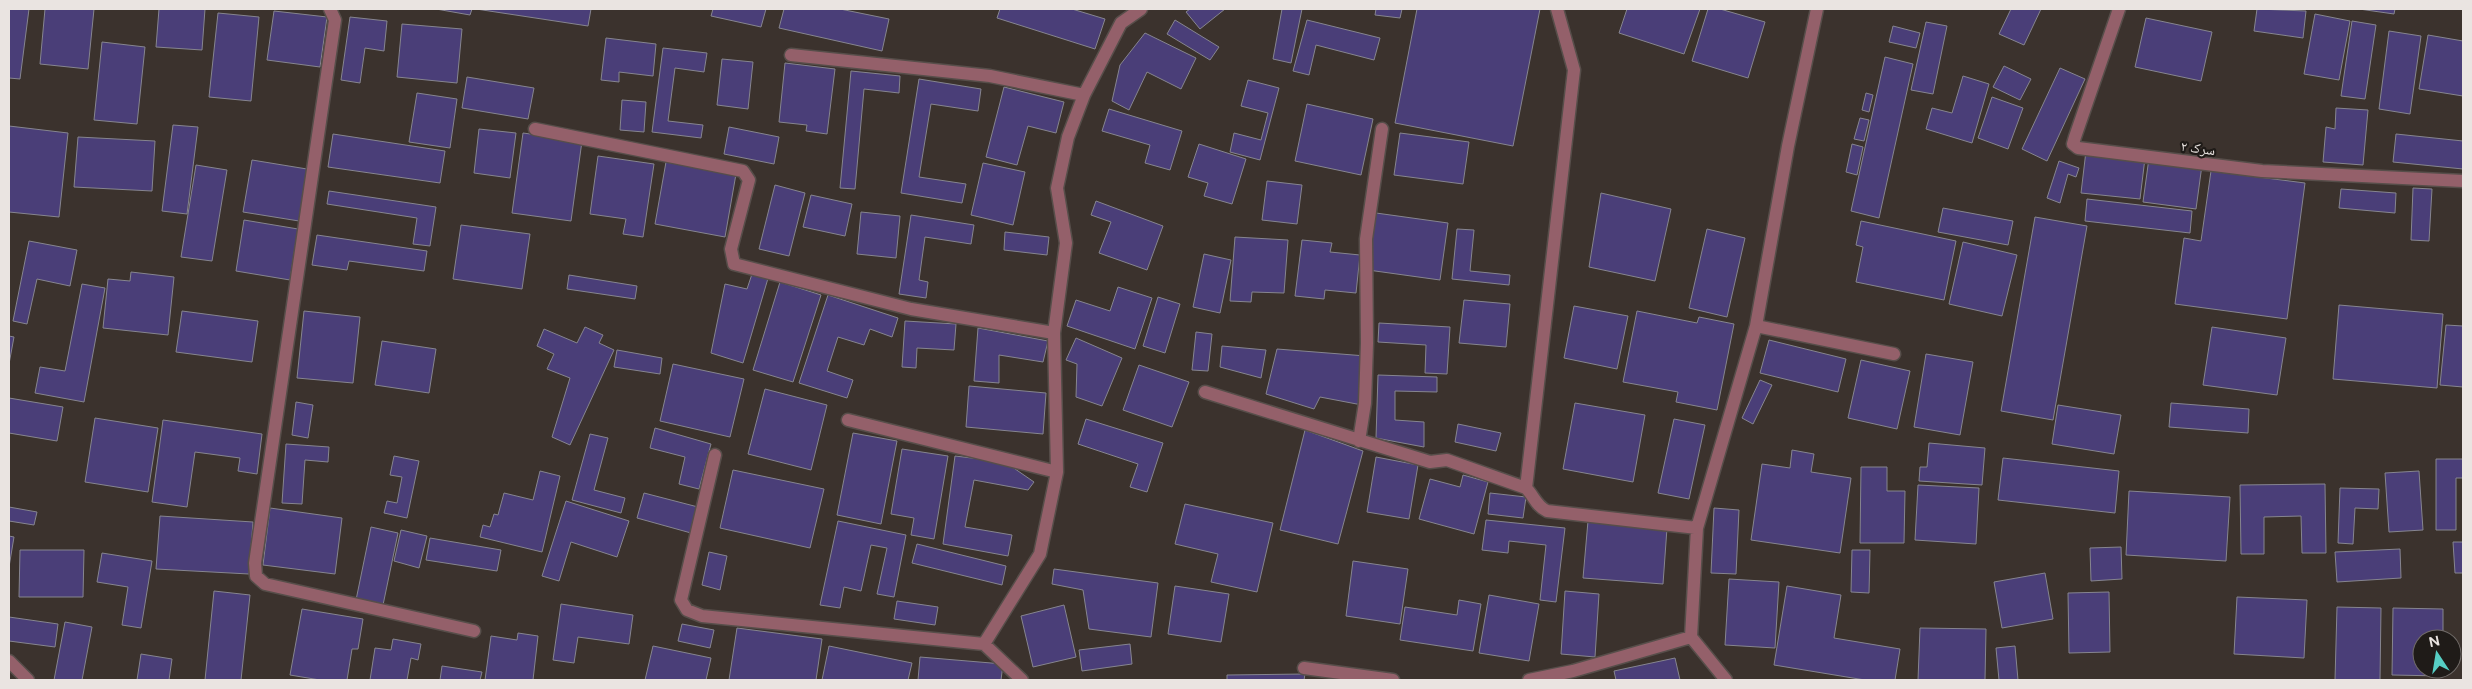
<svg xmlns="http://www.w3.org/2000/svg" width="2472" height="689" viewBox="0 0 2472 689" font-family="Figtree,'Noto Naskh Arabic',sans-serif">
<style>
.building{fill:#4a3e78;stroke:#86858f}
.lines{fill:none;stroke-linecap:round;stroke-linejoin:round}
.minor-casing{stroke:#574e4a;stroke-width:15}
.minor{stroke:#94606a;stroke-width:12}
.labels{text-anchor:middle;stroke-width:4.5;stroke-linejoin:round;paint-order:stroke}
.street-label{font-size:14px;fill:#eae4e1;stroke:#1f1b18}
</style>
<rect width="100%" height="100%" fill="#3b322d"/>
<path class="building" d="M9,9H29L20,79L9,78Z
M45,9H94L88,69L40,64Z
M159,9H205L202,50L156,47Z
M436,9H472L470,15Z
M476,9H591L588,26Z
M713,9H766L761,27L711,16Z
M784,9H840L889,19L882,51L779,28Z
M1000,9H1072L1105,19L1095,49L997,18Z
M1190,9H1225L1200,29L1186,12Z
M1282,9H1302L1291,63L1273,59Z
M1376,9H1402L1400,18L1375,15Z
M1417,9H1540L1513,146L1395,123Z
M1627,9H1700L1684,54L1619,33Z
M1708,9H1720L1765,22L1748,78L1692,61Z
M2011,9H2041L2024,45L1999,34Z
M2257,9L2306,11L2303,38L2254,31Z
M2359,9H2395L2394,14Z
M274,11L327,17L320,67L267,60Z
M218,13L259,17L251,101L209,97Z
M2315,14L2350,21L2339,80L2304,74Z
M350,17L387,21L384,51L365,48L360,83L341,80Z
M2146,18L2212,32L2201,81L2135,67Z
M1175,20L1219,47L1210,60L1167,34Z
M1307,20L1380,38L1374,60L1316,45L1309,75L1293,71Z
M2352,21L2376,25L2365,99L2341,96Z
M1926,22L1947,26L1933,94L1911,90Z
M402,24L462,29L457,83L397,77Z
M1893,26L1920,33L1916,48L1889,42Z
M2389,31L2421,36L2410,114L2379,109Z
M1145,33L1196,58L1181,89L1147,72L1129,110L1112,101L1120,65Z
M2428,35L2463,41V96L2419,89Z
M606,38L656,44L653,76L619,72V82L601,80Z
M102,42L145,47L137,124L94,120Z
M663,48L707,53L704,72L675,68L668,121L703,125L701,138L652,132Z
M1885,57L1913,64L1879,218L1851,211Z
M722,59L753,62L748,109L717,105Z
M785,63L835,69L827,134L806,131L807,125L779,122Z
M2004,66L2031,79L2020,100L1993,87Z
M2060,68L2085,79L2047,161L2022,149Z
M851,71L900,76L899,93L864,89L855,189L840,188Z
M1963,76L1989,84L1972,143L1926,129L1932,108L1952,113Z
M467,77L534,88L528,119L462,108Z
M919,79L981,89L978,111L931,104L919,177L966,184L962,203L901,193Z
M1248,80L1279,88L1260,160L1230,152L1234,133L1261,140L1268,113L1241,106Z
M1004,87L1064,102L1056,133L1028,126L1017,165L986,157Z
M417,93L457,99L450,148L409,142Z
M1866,93L1873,95L1869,112L1862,110Z
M1992,97L2023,108L2008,149L1978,138Z
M622,100L646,102L644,132L620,130Z
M1307,104L1373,119L1361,175L1295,161Z
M2336,108L2368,110L2363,165L2323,162L2326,127L2335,129Z
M1109,109L1182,131L1170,170L1145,163L1150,145L1102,131Z
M1860,118L1869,120L1864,141L1854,139Z
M173,125L198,127L187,214L162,211Z
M9,126L68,133L59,217L9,212Z
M729,127L779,137L774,164L724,154Z
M479,129L516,133L510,178L474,173Z
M523,133L582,141L571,221L512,213Z
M1400,133L1469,142L1463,184L1394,175Z
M333,134L445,151L440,183L328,167Z
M2396,134L2463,141V169L2393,162Z
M78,137L155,141L152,191L74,187Z
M1199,144L1246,159L1232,204L1204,196L1208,183L1188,177Z
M1852,144L1863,147L1857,175L1846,172Z
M2086,151L2145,158L2140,199L2081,193Z
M598,156L654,164L643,237L623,234L626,219L590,214Z
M2149,158L2202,165L2196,209L2143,202Z
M252,160L307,169L299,221L243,212Z
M2059,161L2079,168L2076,177L2068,174L2060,203L2047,198Z
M666,162L736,174L725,237L655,224Z
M983,163L1025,172L1013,225L971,215Z
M196,165L227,170L212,261L181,257Z
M2211,171L2305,183L2287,319L2175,304L2184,238L2201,241Z
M1267,181L1302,185L1297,224L1262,220Z
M775,185L805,193L789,256L759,249Z
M2413,188L2432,189L2429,241L2411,240Z
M2341,189L2396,193L2395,213L2339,208Z
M329,191L436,207L430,246L413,244L417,218L327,204Z
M1601,193L1671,209L1655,281L1589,267Z
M811,195L852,204L845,236L803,227Z
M2087,199L2192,211L2190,233L2085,221Z
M1096,201L1163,226L1147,270L1099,253L1111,222L1091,215Z
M1943,208L2013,221L2008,245L1938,232Z
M861,212L900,216L896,258L857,254Z
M1376,213L1448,223L1440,280L1368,270Z
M911,215L974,225L971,244L925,237L919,280L928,282L926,298L899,294Z
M2035,217L2087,226L2053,420L2001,411Z
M244,220L298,229L290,280L236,271Z
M1861,221L1956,241L1944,300L1856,282L1863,247L1856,245Z
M461,225L530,234L522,289L453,279Z
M1457,229L1474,230L1470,271L1510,275L1509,285L1452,279Z
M1707,229L1745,238L1727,317L1689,308Z
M1005,232L1049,237L1047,255L1004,250Z
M317,235L427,251L424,271L349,261L347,270L312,265Z
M1235,237L1288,240L1284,293L1252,292L1251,302L1230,301Z
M1302,240L1332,243L1330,252L1360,255L1356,293L1325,290L1324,299L1295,296Z
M29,241L77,250L70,286L37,279L27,324L13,321Z
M1963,242L2017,255L2002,316L1949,304Z
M1204,254L1231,260L1220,313L1193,307Z
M753,271L769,275L743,363L711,353L725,284L747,289Z
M131,272L174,277L168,335L103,328L108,279L130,281Z
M569,275L637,286L635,299L567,289Z
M780,282L821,295L793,382L753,370Z
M82,284L105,288L84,402L35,393L40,367L65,371Z
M1118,287L1152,298L1135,349L1067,326L1076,300L1110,311Z
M828,295L898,318L892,337L870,329L864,345L838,337L827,371L853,380L847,398L799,383Z
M1158,297L1180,304L1165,353L1143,346Z
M1464,300L1510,304L1506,347L1459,343Z
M2339,305L2443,314L2437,388L2333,379Z
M1574,306L1628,316L1617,369L1564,358Z
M182,311L258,321L252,362L176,352Z
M304,311L360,317L353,383L297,378Z
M1637,311L1697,323L1699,317L1734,324L1717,410L1676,402L1678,392L1623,382Z
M905,321L956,324L954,350L917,348L916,368L902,367Z
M1379,323L1450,327L1447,374L1425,373L1426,345L1378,342Z
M2446,325L2463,326V387L2440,385Z
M585,327L603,335L599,343L614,350L570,445L552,437L570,378L547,369L554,354L537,346L544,329L577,343Z
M2212,327L2286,338L2277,395L2203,385Z
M978,328L1048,341L1043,362L999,355V383L974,381Z
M1196,332L1212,334L1208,371L1192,370Z
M9,336L14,337L9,364Z
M1076,338L1122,358L1102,406L1076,397L1077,364L1066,360Z
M1769,340L1846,359L1838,392L1760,373Z
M382,341L436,349L429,393L375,385Z
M1222,346L1266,350L1261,378L1220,367Z
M1277,349L1366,356L1362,405L1320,397L1314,409L1266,394Z
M617,350L662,358L660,374L614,367Z
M1926,354L1973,362L1960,435L1914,427Z
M1861,360L1910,371L1897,429L1848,418Z
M673,364L744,379L730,437L660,421Z
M1139,365L1189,382L1172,427L1123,410Z
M1378,375L1437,377V392L1395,391V420L1424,422V447L1376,438Z
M1760,380L1772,385L1753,424L1742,418Z
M969,386L1046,393L1043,434L966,427Z
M765,389L827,405L811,470L748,454Z
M9,398L63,407L57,441L9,433Z
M296,402L313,405L308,438L292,435Z
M1575,403L1645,415L1633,482L1563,469Z
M2171,403L2249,409L2248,433L2169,427Z
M2058,405L2121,415L2114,454L2052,444Z
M95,418L158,428L148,492L85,482Z
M1086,419L1163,443L1147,492L1130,487L1138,464L1078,444Z
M1674,419L1705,425L1689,499L1658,493Z
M163,420L262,434L257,474L238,471L240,458L195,452L187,507L152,502Z
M1458,424L1501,433L1496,451L1455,442Z
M655,428L711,444L699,489L679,484L685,457L650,448Z
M1305,430L1363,451L1338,544L1280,530Z
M853,433L897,441L881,524L837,515Z
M590,434L608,438L594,490L625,498L621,513L572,500Z
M1929,443L1985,448L1982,485L1919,481L1920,467H1927Z
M286,444L329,447L328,462L305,460L302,504L282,503Z
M902,449L948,456L934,539L911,535L914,518L891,514Z
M1792,450L1814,454L1811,472L1851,478L1840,553L1751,540L1762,464L1790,468Z
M394,456L419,461L407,518L384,513L387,501L397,503L402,477L390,475Z
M955,456L1005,462L1034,482L1028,490L974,480L965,527L1012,535L1008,556L943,544Z
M1376,457L1418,465L1409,519L1367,512Z
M2003,458L2119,471L2115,513L1998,500Z
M2436,459H2463V478H2456V530H2436Z
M1861,467H1887V491H1905L1904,543H1860Z
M733,470L824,489L810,548L720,528Z
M540,471L560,476L542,552L480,537L483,525L490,527L494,514L498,515L504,493L533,500Z
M2419,471L2423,530L2389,532L2385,473Z
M1463,475L1488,482L1474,534L1419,519L1430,479L1460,487Z
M2325,484L2326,553H2302L2301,516L2264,517V554H2241L2240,485Z
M1918,485L1979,488L1976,544L1915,540Z
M2340,488L2379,489L2378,509L2355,508L2353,544L2338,543Z
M2129,491L2230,497L2226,561L2126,555Z
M644,493L698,507L691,533L637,518Z
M1490,493L1526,497L1523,518L1488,514Z
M566,501L629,521L617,557L571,542L559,581L542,576Z
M1185,504L1273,523L1257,592L1211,582L1218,554L1175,544Z
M9,507L37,512L34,525L9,521Z
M270,508L342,518L335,574L263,565Z
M1714,508L1739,510L1736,574L1711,573Z
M160,516L253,522L249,574L156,569Z
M1486,520L1565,528L1556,602L1540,600L1546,545L1509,541L1508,553L1482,550Z
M838,521L906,535L894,597L877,594L887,548L871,545L861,591L844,587L840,608L820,605Z
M1588,521L1667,528L1663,584L1583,578Z
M371,527L398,533L383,605L356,600Z
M401,530L427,536L419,568L394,561Z
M9,536L14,537L9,567Z
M430,538L501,550L497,571L426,560Z
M2453,542H2463V573H2455Z
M917,544L1006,566L1002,585L912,563Z
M2121,547L2122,579L2091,581L2090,548Z
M2400,549L2401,578L2337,582L2335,552Z
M20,550H84L83,597H19Z
M1852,550H1870L1869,593L1851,592Z
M709,552L727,556L720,590L702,585Z
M102,553L152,561L141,628L122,625L128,587L97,582Z
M1353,561L1408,569L1400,624L1346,616Z
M1054,569L1158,583L1151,637L1089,629L1083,590L1052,584Z
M2045,573L2053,619L2002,628L1994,582Z
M1729,579L1779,582L1775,648L1725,645Z
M1175,586L1229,594L1221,642L1168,634Z
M1787,586L1841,595L1834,638L1900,649L1895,680H1865L1774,665Z
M214,591L250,595L241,680H205Z
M1565,591L1599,594L1595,657L1561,654Z
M2109,592L2110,652L2069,653L2068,593Z
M1489,595L1539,604L1529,661L1479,653Z
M2237,597L2307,600L2304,658L2234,654Z
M1459,600L1481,604L1473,651L1400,640L1405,607L1457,615Z
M897,601L938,607L935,625L894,619Z
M561,604L633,615L629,644L578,637L574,663L553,660Z
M1064,605L1076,657L1033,667L1021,616Z
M2337,607L2381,608L2380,680H2335Z
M2393,608L2443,609V639H2422V669H2442V676L2392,675Z
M302,609L363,619L358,649H352L347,680H320L290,675Z
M9,617L58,624L55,647L9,641Z
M65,622L92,627L82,680H54Z
M682,624L714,630L710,648L678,641Z
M737,628L822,639L816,680H729Z
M1920,628L1986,629L1985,680H1918Z
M518,633L538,636L533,680H485L491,636L517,640Z
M393,639L421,644L418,660L411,658L407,680H370L375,648L391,650Z
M1130,644L1132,664L1082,671L1079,650Z
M653,646L711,658L706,680H645Z
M829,646L912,663L908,680H822Z
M2015,646L2018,680H1999L1996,648Z
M141,654L172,659L169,680H137Z
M920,657L1003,664L1001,680H918Z
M1675,658L1680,680H1616L1614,671Z
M442,666L482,672L480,680H440Z
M1305,674L1304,680H1227V675Z"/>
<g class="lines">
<defs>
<path id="minor" d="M330,9L335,20L255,563L256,576L265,584L474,631
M2119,9L2075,137L2073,144L2078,148L2262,171L2463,181
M791,55L990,76L1084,95
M535,129L743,171L749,180L731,249L734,264L911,309L1054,333
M1756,326L1894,354
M1205,392L1430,462L1447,460L1526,488C1534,496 1536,506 1547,511L1697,528
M848,420L1057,472
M1359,441L1365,403L1367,343L1366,239L1382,129
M715,455L681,600L687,610L702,616L984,644L1022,680
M1526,488L1574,70L1557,9
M984,644L1040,554L1057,472L1054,333L1066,243L1057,188L1068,137L1084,95L1121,23L1141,9
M9,661L28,680
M1304,668L1393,680
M1529,680L1573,671L1691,637
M1726,680L1691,637L1697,528L1756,326L1788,146L1817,9"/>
</defs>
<use href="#minor" class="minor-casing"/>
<use href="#minor" class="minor"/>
</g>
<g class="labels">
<g class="street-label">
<text transform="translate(2198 148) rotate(7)" y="5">سرک ۲</text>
</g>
</g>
<rect width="2472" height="689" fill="none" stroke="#eae4e1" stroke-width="20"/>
<g transform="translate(2437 654) rotate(348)"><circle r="24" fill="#1f1b18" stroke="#706b68"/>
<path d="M0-4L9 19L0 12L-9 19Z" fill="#56cec4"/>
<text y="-8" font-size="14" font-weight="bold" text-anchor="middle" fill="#eae4e1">N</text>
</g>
</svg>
